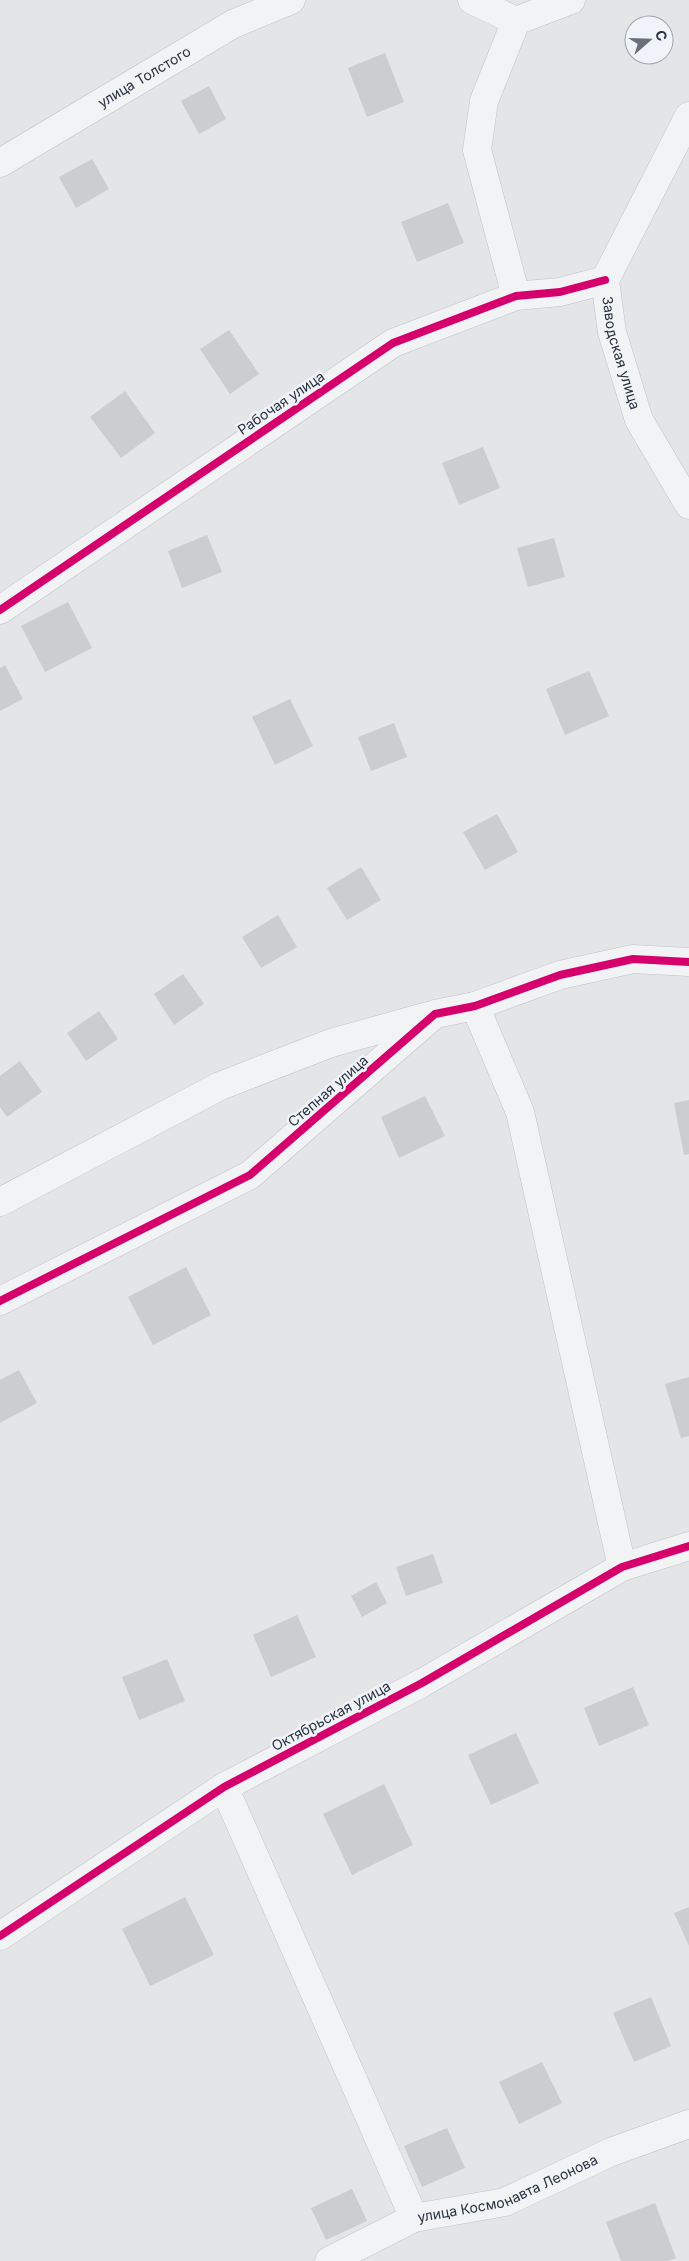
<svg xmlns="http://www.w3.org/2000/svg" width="689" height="2261" viewBox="0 0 689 2261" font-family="Inter,sans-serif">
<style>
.building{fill:#cbcdcf}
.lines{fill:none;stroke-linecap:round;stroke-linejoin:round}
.street-casing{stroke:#c1c3c5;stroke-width:29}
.street{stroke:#f1f3f4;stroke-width:28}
.cycleway-casing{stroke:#f0f3f7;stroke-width:11}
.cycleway{stroke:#d6006c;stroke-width:8}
.labels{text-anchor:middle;stroke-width:5;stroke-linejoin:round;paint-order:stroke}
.street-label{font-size:14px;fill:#293240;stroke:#f0f3f7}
</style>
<rect width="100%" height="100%" fill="#e3e5e7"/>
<path class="building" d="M385,53L404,102L367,117L348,68Z
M209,86L226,119L199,134L181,101Z
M92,159L109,189L76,208L59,177Z
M448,203L464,243L417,262L401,222Z
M229,330L259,374L230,394L200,349Z
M125,391L155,433L121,458L90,417Z
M483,447L500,488L459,505L442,463Z
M207,535L222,572L182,588L168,551Z
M554,538L565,577L528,587L517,548Z
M68,602L92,648L45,672L21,626Z
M5,665L23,699L0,711V668Z
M589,671L609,716L565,735L546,689Z
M290,699L313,746L275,765L252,717Z
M394,723L407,757L371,771L358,737Z
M497,814L518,852L485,870L463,832Z
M361,867L381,900L347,920L327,888Z
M278,915L297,947L261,968L242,937Z
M183,974L204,1004L174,1025L154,994Z
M99,1011L118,1039L86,1061L67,1033Z
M20,1061L42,1092L7,1117L0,1107V1076Z
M425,1096L445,1136L399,1158L381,1117Z
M689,1100V1154L684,1155L674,1103Z
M186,1267L211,1315L153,1345L128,1297Z
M19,1370L37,1403L0,1423V1380Z
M689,1377V1436L681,1438L665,1384Z
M433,1554L443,1583L406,1596L396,1567Z
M376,1582L387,1603L362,1617L351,1596Z
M297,1615L316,1657L271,1677L253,1635Z
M167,1659L185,1701L139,1720L122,1677Z
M633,1687L649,1725L599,1746L584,1708Z
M516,1733L539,1783L491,1805L468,1755Z
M384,1784L413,1845L352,1875L323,1814Z
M185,1897L214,1955L150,1986L122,1929Z
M689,1907V1946L674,1913Z
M651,1997L671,2046L634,2062L613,2013Z
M542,2062L562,2103L519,2124L499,2082Z
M447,2128L465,2168L422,2187L404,2146Z
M352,2189L367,2221L326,2240L311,2208Z
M655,2203L676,2258L668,2261H621L606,2222Z"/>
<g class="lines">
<defs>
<g id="street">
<path d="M472,0L516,21L484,101L477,150L516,296"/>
<path d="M516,21L571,0"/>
<path id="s1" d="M689,116L605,280L612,332L639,420L689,505"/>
<path id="s2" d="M0,163L233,24L291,0"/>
<path d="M0,610L393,343L516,296L560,292L605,280"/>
<path d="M475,1006L520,1112L622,1567"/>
<path d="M0,1202L220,1086L331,1043L428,1016"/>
<path d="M0,1301L250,1175L435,1014L475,1006L560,975L633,959L689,962"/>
<path d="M224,1787L414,2218"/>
<path d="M0,1936L224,1787L422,1683L622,1567L689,1546"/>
<path id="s3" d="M329,2261L414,2218L505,2202L611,2152L689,2124"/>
</g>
</defs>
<use href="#street" class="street-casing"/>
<use href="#street" class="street"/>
<defs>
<path id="cycleway" d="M0,610L393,343L516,296L560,292L605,280
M0,1301L250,1175L435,1014L475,1006L560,975L633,959L689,962
M0,1936L224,1787L422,1683L622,1567L689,1546"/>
</defs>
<use href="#cycleway" class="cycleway-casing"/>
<use href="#cycleway" class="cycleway"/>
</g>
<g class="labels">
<g class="street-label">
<text dy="5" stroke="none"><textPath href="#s2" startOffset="168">улица Толстого</textPath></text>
<text dy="5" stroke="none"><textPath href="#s1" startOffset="259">Заводская улица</textPath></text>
<text transform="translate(281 403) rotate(-34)" y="5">Рабочая улица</text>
<text transform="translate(328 1091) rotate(-41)" y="5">Степная улица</text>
<text transform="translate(331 1716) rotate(-28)" y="5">Октябрьская улица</text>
<text dy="5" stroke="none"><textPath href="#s3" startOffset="194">улица Космонавта Леонова</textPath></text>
</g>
</g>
<g transform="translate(649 40) rotate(70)"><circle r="24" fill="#f0f3f7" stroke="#a0a6ae"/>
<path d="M0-4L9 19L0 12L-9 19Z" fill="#6a717a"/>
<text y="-8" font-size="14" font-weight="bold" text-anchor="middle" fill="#293240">С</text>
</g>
</svg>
